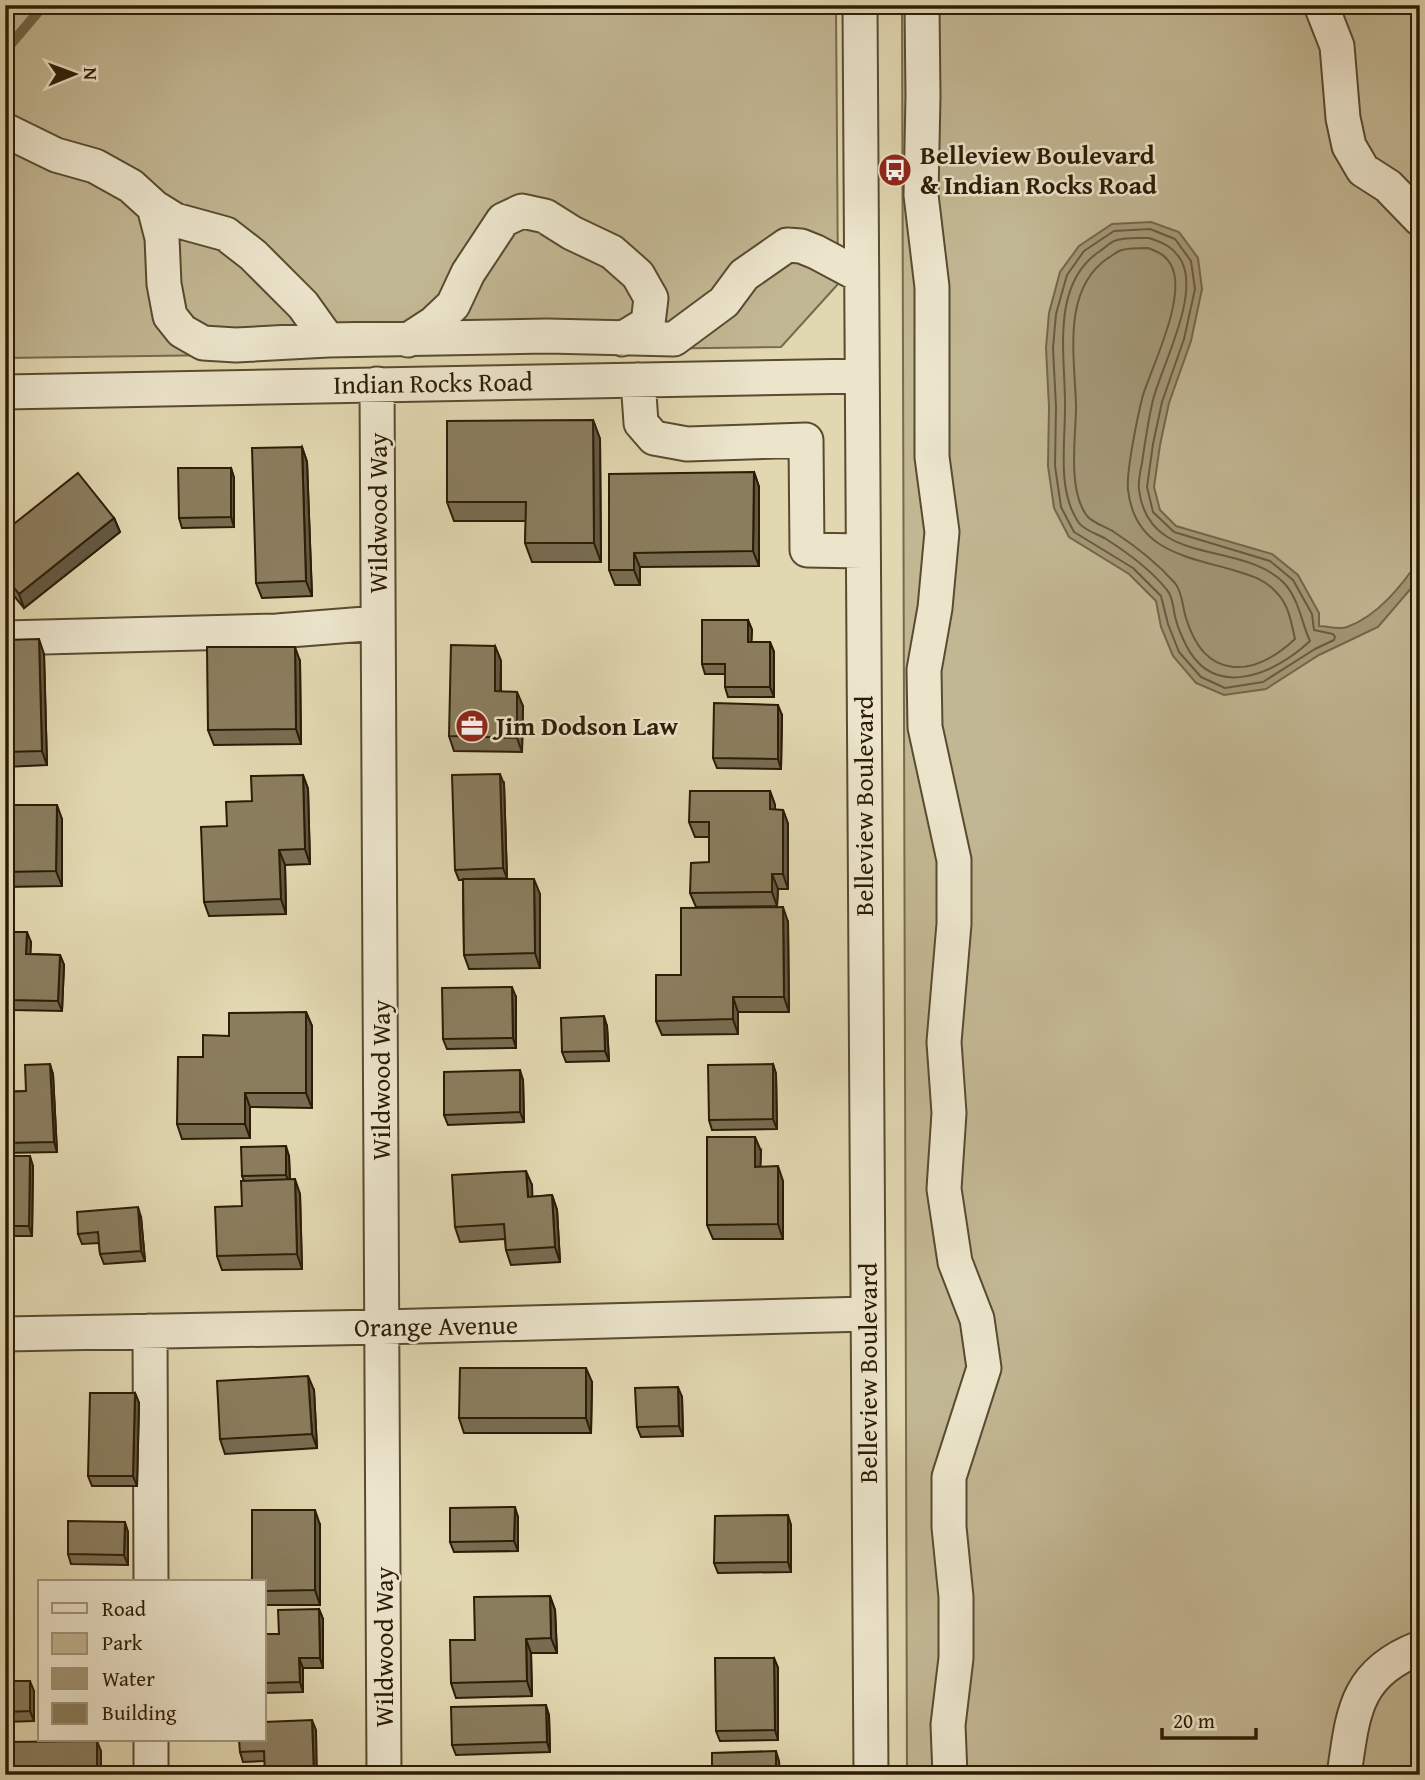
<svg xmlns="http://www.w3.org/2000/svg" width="1425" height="1780" viewBox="0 0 1425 1780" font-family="'Gentium Book Plus',serif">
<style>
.green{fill:#c2b793;stroke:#776a4c;stroke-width:2}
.water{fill:#a39776;stroke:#736649;stroke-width:2}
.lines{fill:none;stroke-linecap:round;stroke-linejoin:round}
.shore{stroke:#685a3e;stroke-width:2}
.stream{stroke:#736649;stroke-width:10}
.minor-casing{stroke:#594b30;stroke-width:37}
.minor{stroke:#ece5cc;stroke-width:33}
.wall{fill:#776c51;stroke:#2c1c06;stroke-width:2}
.shaded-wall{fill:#615842;stroke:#2c1c06;stroke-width:2}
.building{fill:#8a7d5e;stroke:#2c1c06;stroke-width:2}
.labels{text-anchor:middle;stroke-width:5;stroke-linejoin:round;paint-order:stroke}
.poi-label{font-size:26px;font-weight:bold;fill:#2c1c06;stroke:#ece5cc;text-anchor:start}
.street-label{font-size:26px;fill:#2c1c06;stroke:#ece5cc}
</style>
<rect width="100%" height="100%" fill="#e1d7b0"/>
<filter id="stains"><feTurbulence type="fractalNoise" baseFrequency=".00286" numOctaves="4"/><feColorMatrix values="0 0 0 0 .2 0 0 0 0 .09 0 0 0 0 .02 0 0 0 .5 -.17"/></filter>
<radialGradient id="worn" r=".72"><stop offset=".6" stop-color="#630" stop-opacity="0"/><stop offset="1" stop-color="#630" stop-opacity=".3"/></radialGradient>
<path class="green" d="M5,5H836L838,284L781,347L5,358Z
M902,5H1420V1775H907Z"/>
<path class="water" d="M1151,222L1179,232L1198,258L1202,289L1191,341L1169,403L1160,445L1154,487L1160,510L1176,526L1272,554L1298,575L1319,613V626C1327,626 1339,630 1347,627C1378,616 1402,585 1420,559V578L1378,627L1319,655L1266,689L1224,695L1196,683L1173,656L1161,627L1156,601L1129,574L1069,537L1054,508L1048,466L1049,407L1046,348L1049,313L1060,272L1079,246L1112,224Z"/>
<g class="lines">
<path class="shore" d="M1150,229L1175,239L1191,261L1195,289L1184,339L1162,402L1153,444L1147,487L1153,512L1174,532L1270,561L1293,580L1312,614L1314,630L1333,634L1335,637L1334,640L1315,649L1263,682L1225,688L1201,677L1179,652L1168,624L1161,596L1133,568L1074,532L1061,507L1055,466L1056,407L1053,348L1056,314L1067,275L1084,251L1114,231Z
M1149,238C1164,243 1174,247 1182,262C1199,297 1162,365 1153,400C1148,421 1145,442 1142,463C1140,472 1138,481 1139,490C1149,569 1242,539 1285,584C1299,600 1302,624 1310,641C1275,674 1214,701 1186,645C1182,637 1178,629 1176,620C1173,611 1174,598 1167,590C1151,570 1128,553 1106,539C1098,534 1085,531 1079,523C1057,492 1065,445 1065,409C1066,358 1049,285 1100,251C1105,248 1111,241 1117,240C1127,237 1140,238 1149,238Z
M1148,248C1159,252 1167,256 1172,267C1186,298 1153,364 1143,395C1138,414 1126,472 1128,490C1135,550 1184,556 1233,570C1249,575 1263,578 1275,591C1289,604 1291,622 1295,639C1253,678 1205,681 1186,618C1182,606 1183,593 1175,583C1157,563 1137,547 1114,532C1106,527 1093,523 1087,516C1067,489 1076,438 1076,406C1075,358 1061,290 1108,258C1112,256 1117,251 1122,250C1129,248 1140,248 1148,248Z"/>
<path class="stream" d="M5,51L44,5"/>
<defs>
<path id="minor" d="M860,5L871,1775
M922,5L923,96L921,195L932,287V457L942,532L935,608L924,670L925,727L954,860V924L944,1042L949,1113L944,1189L955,1262L977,1319L984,1368L949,1477V1527L956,1597V1658L948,1725L950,1775
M1321,5L1337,46L1343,118L1349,146L1363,170L1388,186L1420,219
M5,130L56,155L95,166L131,186L154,207L162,238L164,284L170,316L182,331L203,343L236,345L328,340L547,336L674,339L724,302L744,275L787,245L801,246L816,252L861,276
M154,207L175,220L226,234L253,255L303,305L328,340
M408,340L434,323L453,305L468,273L503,220L522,211L545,216L572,233L612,252L638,275L651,298L648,323L622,339
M638,380L641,423L654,438L687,444L806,440L807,550L862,551
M377,384L384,1775
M5,392L861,376
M5,638L277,631L378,623
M150,1331L151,1582
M5,1334L382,1327L867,1314
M151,1740V1775
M1344,1775C1353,1714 1354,1673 1420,1648"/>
</defs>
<use href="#minor" class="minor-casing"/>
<use href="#minor" class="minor"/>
</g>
<path class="wall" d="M593,420L600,439L601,562H532L525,543L526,521H454L447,502Z
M302,447L307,462L312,596L262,598L256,583Z
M231,468L234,478V527L182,528L179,518Z
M754,472L759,487V566L640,567V585H615L609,570Z
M114,518L120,532L24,608L5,585V531Z
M748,620L752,630L751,642H770L774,652V697H728L725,687V674H705L702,664Z
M5,640L44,654L47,765L5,767Z
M495,646L501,661V691L523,706L522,752L454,751L449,736Z
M300,661L301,744L214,745L208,730Z
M782,715L781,769L717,768L713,758Z
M303,775L308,789L310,864L285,865L286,914L209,916L204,902L227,826Z
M504,784L507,878L470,879L540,894V968L469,969L464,955L463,880H459L455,870Z
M770,791L775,805V810H783L788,824V889H778L777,906L696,907L690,893L709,862V837H695L689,822Z
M5,805L62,819V886L5,887Z
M788,922L789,1012H738V1034L662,1035L656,1021Z
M5,932L31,942L30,954L60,955L64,965L62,1011L13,1010L9,1000L10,987H5Z
M516,997V1048L447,1049L443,1039Z
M306,1012L312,1026V1108L250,1107V1138L182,1139L177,1124L203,1057L229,1036Z
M607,1026L609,1061L566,1062L562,1052Z
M773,1064L776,1074L777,1129L712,1130L709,1120Z
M53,1074L57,1152L5,1153V1092L26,1091Z
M523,1080L524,1122L448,1125L444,1115Z
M761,1151L760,1167L783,1181V1239H713L707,1225Z
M5,1156L33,1166L32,1236H5Z
M289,1156L290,1179L300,1194L302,1269L222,1270L217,1256L242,1206L244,1181L242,1176Z
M532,1185V1197L552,1195L557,1210L560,1262L511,1265L506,1250L505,1239L460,1242L455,1227Z
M141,1217L145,1261L104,1264L100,1254L99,1243L82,1244L78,1234Z
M592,1382L591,1433H464L459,1418Z
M314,1390L317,1448L225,1454L220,1439Z
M135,1393L139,1403L137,1486H92L88,1476Z
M682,1397L683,1436L641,1437L637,1427Z
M518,1517V1551L454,1552L450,1542Z
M320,1525V1605H264V1582Z
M791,1525V1572L718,1573L714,1563Z
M128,1532V1565L71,1564L68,1554Z
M550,1596L555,1610L557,1653H531L532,1696L456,1698L451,1683L475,1640Z
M319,1609L323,1619V1668H303V1692L264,1693V1634H279Z
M774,1658L778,1668V1740L720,1741L716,1731Z
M5,1681L34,1691V1721L5,1722Z
M549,1715L550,1752L456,1755L452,1745Z
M316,1730L264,1761L243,1762L240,1752Z"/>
<path class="shaded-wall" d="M593,420L600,439L601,562L594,543Z
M302,447L307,462L312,596L306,581Z
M231,468L234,478V527L231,517Z
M754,472L759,487V566L753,551Z
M114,518L120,532L24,608L19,594Z
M634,553L640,567V585L634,570Z
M748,620L752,630L751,652L748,642Z
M39,639L44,654L47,765L42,751Z
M770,642L774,652V697L770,687Z
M495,646L501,661L500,706L495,691Z
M295,647L300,661L301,744L296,729Z
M517,692L523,706L522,752L517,738Z
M778,705L782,715L781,769L778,759Z
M500,774L504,784L507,878L503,868Z
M303,775L308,789L310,864L305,849Z
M770,791L775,805V824L770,809Z
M57,805L62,819V886L56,871Z
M783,810L788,824V889L783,874Z
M279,850L285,865L286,914L281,899Z
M772,874L778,889L777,906L772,892Z
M534,879L540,894V968L535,953Z
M783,907L788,922L789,1012L784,997Z
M27,932L31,942L30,964L26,954Z
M60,955L64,965L62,1011L58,1001Z
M512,987L516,997V1048L513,1038Z
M733,997L738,1012V1034L733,1019Z
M306,1012L312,1026V1108L306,1093Z
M604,1016L607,1026L609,1061L605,1051Z
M50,1064L53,1074L57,1152L54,1142Z
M773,1064L776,1074L777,1129L773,1119Z
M520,1070L523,1080L524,1122L520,1112Z
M245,1093L250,1107V1138L245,1124Z
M755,1137L761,1151L760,1181L755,1167Z
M286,1146L289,1156L290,1185L286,1175Z
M30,1156L33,1166L32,1236L29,1226Z
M778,1166L783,1181V1239L778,1224Z
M526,1171L532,1185L533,1212L528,1197Z
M295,1179L300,1194L302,1269L297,1254Z
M552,1195L557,1210L560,1262L555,1247Z
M138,1207L141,1217L145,1261L141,1251Z
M586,1368L592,1382L591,1433L586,1418Z
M308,1376L314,1390L317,1448L312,1434Z
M678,1387L682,1397L683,1436L679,1426Z
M135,1393L139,1403L137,1486L133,1476Z
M515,1507L518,1517V1551L514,1541Z
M315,1510L320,1525V1605L315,1590Z
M788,1515L791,1525V1572L788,1562Z
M125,1522L128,1532V1565L124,1555Z
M550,1596L555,1610L557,1653L551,1638Z
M319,1609L323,1619V1668L320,1658Z
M526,1639L531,1653L532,1696L527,1681Z
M299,1658L303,1668V1692L300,1682Z
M774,1658L778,1668V1740L775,1730Z
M30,1681L34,1691V1721L30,1711Z
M546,1705L549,1715L550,1752L547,1742Z
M312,1720L316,1730L317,1775H314Z
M97,1741L101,1751V1775H97Z
M776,1751L779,1761L780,1775H776Z"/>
<path class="building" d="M593,420L594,543H525L526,502H447V421Z
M302,447L306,581L256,583L252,448Z
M178,468H231V517L179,518Z
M754,472L753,551L634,553V570H609V474Z
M78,473L114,518L19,594L5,577V531Z
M702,620H748V642H770V687H725V664H702Z
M39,639L42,751L5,752V640Z
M451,645L495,646V691L517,692V738L449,736Z
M207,647H295L296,729L208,730Z
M714,703L778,705V759L713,758Z
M500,774L503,868L455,870L452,775Z
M303,775L305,849L279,850L281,899L204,902L201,827L227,826L226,802L252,801L251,776Z
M690,791H770V809L783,810V874H772V892L690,893L691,863L709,862V822H689Z
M5,805H57L56,871L5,872Z
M463,879H534L535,953L464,955Z
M783,907L784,997H733V1019L656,1021V975H681V908Z
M5,932H27L26,954L60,955L58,1001L9,1000L10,977H5Z
M512,987L513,1038L443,1039L442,988Z
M306,1012V1093H245V1124H177L178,1057H203V1035L229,1036V1013Z
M604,1016L605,1051L562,1052L561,1018Z
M50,1064L54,1142L5,1143V1092L26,1091L25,1065Z
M773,1064V1119L709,1120L708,1065Z
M520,1070V1112L444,1115V1072Z
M707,1137H755V1167L778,1166V1224L707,1225Z
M286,1146V1175L242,1176L241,1147Z
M5,1156H30L29,1226H5Z
M526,1171L528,1197L552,1195L555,1247L506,1250L504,1224L455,1227L452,1175Z
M295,1179L297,1254L217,1256L215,1207L242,1206L241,1181Z
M138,1207L141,1251L100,1254L98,1232L78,1234L77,1212Z
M460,1368H586V1418H459Z
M308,1376L312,1434L220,1439L217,1381Z
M678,1387L679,1426L637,1427L635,1388Z
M90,1393H135L133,1476H88Z
M515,1507L514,1541L450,1542V1508Z
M252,1510H315V1590L264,1591V1582H252Z
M788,1515V1562L714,1563L715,1516Z
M68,1521L125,1522L124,1555L68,1554Z
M550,1596L551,1638L526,1639L527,1681L451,1683L450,1640H475L474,1597Z
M319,1609L320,1658H299L300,1682L264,1683V1634H279L278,1610Z
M715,1658H774L775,1730L716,1731Z
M5,1681H30V1711L5,1712Z
M546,1705L547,1742L452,1745L451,1707Z
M312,1720L314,1775H265L264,1751L240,1752L239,1740H264V1722Z
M97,1741V1775H5V1742Z
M776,1751V1775H712V1753Z"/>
<defs>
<symbol id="bus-disc" viewBox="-11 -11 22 22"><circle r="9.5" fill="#8f2418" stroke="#ece5cc"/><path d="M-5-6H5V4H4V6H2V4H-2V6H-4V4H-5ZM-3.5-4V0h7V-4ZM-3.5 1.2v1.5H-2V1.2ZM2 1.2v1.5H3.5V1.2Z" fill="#fff"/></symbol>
<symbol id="office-disc" viewBox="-11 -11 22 22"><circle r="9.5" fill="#8f2418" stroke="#ece5cc"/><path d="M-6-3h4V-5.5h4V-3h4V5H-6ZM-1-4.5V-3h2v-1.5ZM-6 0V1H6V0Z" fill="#fff"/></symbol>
</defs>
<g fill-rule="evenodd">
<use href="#bus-disc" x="876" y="151" width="38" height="38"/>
<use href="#office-disc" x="453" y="707" width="38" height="38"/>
</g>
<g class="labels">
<g class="poi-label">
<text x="920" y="164">Belleview Boulevard<tspan x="920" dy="30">&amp; Indian Rocks Road</tspan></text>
<text x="496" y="735">Jim Dodson Law</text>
</g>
<g class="street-label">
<text transform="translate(433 383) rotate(-1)" y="9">Indian Rocks Road</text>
<text transform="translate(378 513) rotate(-90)" y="9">Wildwood Way</text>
<text transform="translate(864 806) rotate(-90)" y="9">Belleview Boulevard</text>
<text transform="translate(381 1080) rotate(-90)" y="9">Wildwood Way</text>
<text transform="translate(436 1326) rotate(-1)" y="9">Orange Avenue</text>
<text transform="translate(868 1373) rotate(-90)" y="9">Belleview Boulevard</text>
<text transform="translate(384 1647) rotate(-90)" y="9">Wildwood Way</text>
</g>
</g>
<rect width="1425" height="1780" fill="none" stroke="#e1d7b0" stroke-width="28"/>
<rect x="7" y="7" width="1411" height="1766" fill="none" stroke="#2c1c06" stroke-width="3.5"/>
<rect x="14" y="14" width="1397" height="1752" fill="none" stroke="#2c1c06" stroke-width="2"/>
<rect x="38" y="1580" width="228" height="161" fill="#ece5cc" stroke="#9f957d" stroke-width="2"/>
<rect x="52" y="1603" width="35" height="10" fill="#ece5cc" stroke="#9f957d" stroke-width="2"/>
<text x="102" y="1616" font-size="21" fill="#2c1c06">Road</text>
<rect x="52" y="1633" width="35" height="21" fill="#c2b793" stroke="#9f957d" stroke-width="2"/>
<text x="102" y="1650" font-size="21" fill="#2c1c06">Park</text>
<rect x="52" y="1668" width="35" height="21" fill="#a39776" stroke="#9f957d" stroke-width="2"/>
<text x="102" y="1686" font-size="21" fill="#2c1c06">Water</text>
<rect x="52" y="1703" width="35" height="21" fill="#8a7d5e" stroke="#9f957d" stroke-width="2"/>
<text x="102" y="1720" font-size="21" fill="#2c1c06">Building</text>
<g transform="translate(74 74) rotate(89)" stroke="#ece5cc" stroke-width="5" paint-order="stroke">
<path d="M0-5L12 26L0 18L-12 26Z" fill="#2c1c06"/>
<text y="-10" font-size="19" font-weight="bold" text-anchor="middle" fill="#2c1c06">N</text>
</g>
<path d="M1162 1728v10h94v-10" fill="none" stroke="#2c1c06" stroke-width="3.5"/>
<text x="1173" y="1728" font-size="21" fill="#2c1c06" stroke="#ece5cc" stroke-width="5" paint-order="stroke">20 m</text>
<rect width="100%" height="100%" filter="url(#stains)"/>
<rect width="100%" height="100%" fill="url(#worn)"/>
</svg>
